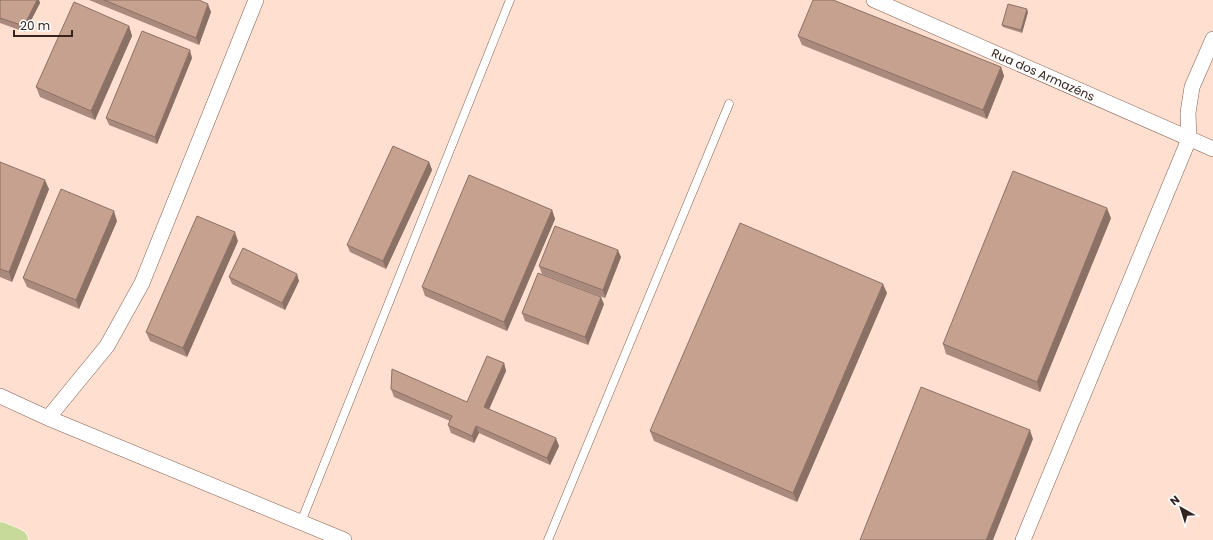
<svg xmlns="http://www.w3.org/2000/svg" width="1213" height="540" viewBox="0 0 1213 540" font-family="Poppins,sans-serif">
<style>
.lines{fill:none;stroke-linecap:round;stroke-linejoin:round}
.service-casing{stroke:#816050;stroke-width:9}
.minor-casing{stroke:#816050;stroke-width:16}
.trunk-casing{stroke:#fff;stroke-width:23}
.service{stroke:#fff;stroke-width:8}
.minor{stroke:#fff;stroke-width:15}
.trunk{stroke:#c8da9a;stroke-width:22}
.wall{fill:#aa8a7c}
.shaded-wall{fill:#8b7165}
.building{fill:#c6a190;stroke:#8b7165}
.labels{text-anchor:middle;stroke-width:3.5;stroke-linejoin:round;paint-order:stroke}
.street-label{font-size:12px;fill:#33241e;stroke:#fff}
</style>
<rect width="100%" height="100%" fill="#fedfd0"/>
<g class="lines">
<defs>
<path id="service" d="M301,522L510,0
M548,540L729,104"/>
<path id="minor" d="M874,0L1213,149
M0,396L48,418L344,540
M48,418L107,346L142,283L256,0
M1023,540L1189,139L1188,113L1192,87L1213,39"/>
<path id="trunk" d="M0,533L17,540"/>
</defs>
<use href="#service" class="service-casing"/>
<use href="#minor" class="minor-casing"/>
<use href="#trunk" class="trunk-casing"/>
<use href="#service" class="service"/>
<use href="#minor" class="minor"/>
<use href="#trunk" class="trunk"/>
</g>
<path class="wall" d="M0,0H39L40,3L25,32L0,23Z
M89,0H199L211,12L199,45Z
M1028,12L1022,33L1003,27L1002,25Z
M129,26L132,36L95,120L40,97L36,87Z
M798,36L1001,67L1004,76L987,119L802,45Z
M192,58L157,144L109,125L106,118Z
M0,162L49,189L12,282L0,277Z
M429,162L432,170L386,269L350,252L347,245Z
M552,210L555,219L507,331L425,296L422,287Z
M1111,218L1040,392L946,354L943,344Z
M117,221L79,309L27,287L23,278Z
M238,241L187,357L150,341L146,332Z
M621,257L605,298L542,274L539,266Z
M229,277L299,281L285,310L232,284Z
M887,293L797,502L654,441L650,431Z
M604,304L588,345L525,321L522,313Z
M504,363L506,371L489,409L559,446L550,465L479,433L474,443L451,433L448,425L450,421L394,397L391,389L467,402Z"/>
<path class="shaded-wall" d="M37,0H39L40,3L25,32L24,26Z
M208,4L211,12L199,45L196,38Z
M1027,9L1028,12L1022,33L1021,30Z
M129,26L132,36L95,120L91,111Z
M190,50L192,58L157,144L155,137Z
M1001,67L1004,76L987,119L983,110Z
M429,162L432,170L386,269L383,261Z
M45,180L49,189L12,282L9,272Z
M1107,208L1111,218L1040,392L1037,382Z
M552,210L555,219L507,331L504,322Z
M114,211L117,221L79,309L76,300Z
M235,232L238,241L187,357L183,348Z
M618,250L621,257L605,298L603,290Z
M297,274L299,281L285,310L282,303Z
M883,284L887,293L797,502L793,493Z
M601,297L604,304L588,345L585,337Z
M504,363L506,371L487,414L484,407Z
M476,426L479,433L474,443L472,436Z
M1030,430L1033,439L993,540H986Z
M556,438L559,446L550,465L547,458Z"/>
<path class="building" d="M0,0H37L24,26L0,18Z
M104,0H199L208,4L196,38Z
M813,0H833L1001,67L983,110L798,36Z
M74,2L129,26L91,111L36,87Z
M1008,4L1027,9L1021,30L1002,25Z
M142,31L190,50L155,137L106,118Z
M393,146L429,162L383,261L347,245Z
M0,162L45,180L9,272L0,269Z
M1013,171L1107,208L1037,382L943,344Z
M469,175L552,210L504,322L422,287Z
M61,189L114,211L76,300L23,278Z
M197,216L235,232L183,348L146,332Z
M740,223L883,284L793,493L650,431Z
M555,226L618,250L603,290L539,266Z
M243,248L297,274L282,303L229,277Z
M538,273L601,297L585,337L522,313Z
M487,356L504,363L484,407L556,438L547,458L476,426L472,436L448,425L452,416L391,389L392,369L467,402Z
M921,387L1030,430L986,540H860Z"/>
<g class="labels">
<g class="street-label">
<text transform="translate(1043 75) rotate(24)" y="4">Rua dos Armazéns</text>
</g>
</g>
<g transform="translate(1181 508) rotate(321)" stroke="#ffffff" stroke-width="3" paint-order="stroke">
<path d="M0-3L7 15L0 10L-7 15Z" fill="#33241e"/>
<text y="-6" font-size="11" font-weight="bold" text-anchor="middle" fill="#33241e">N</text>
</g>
<path d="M14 30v6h58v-6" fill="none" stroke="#33241e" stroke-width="2"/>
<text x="20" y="30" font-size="12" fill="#33241e" stroke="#ffffff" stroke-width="3" paint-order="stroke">20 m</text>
</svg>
